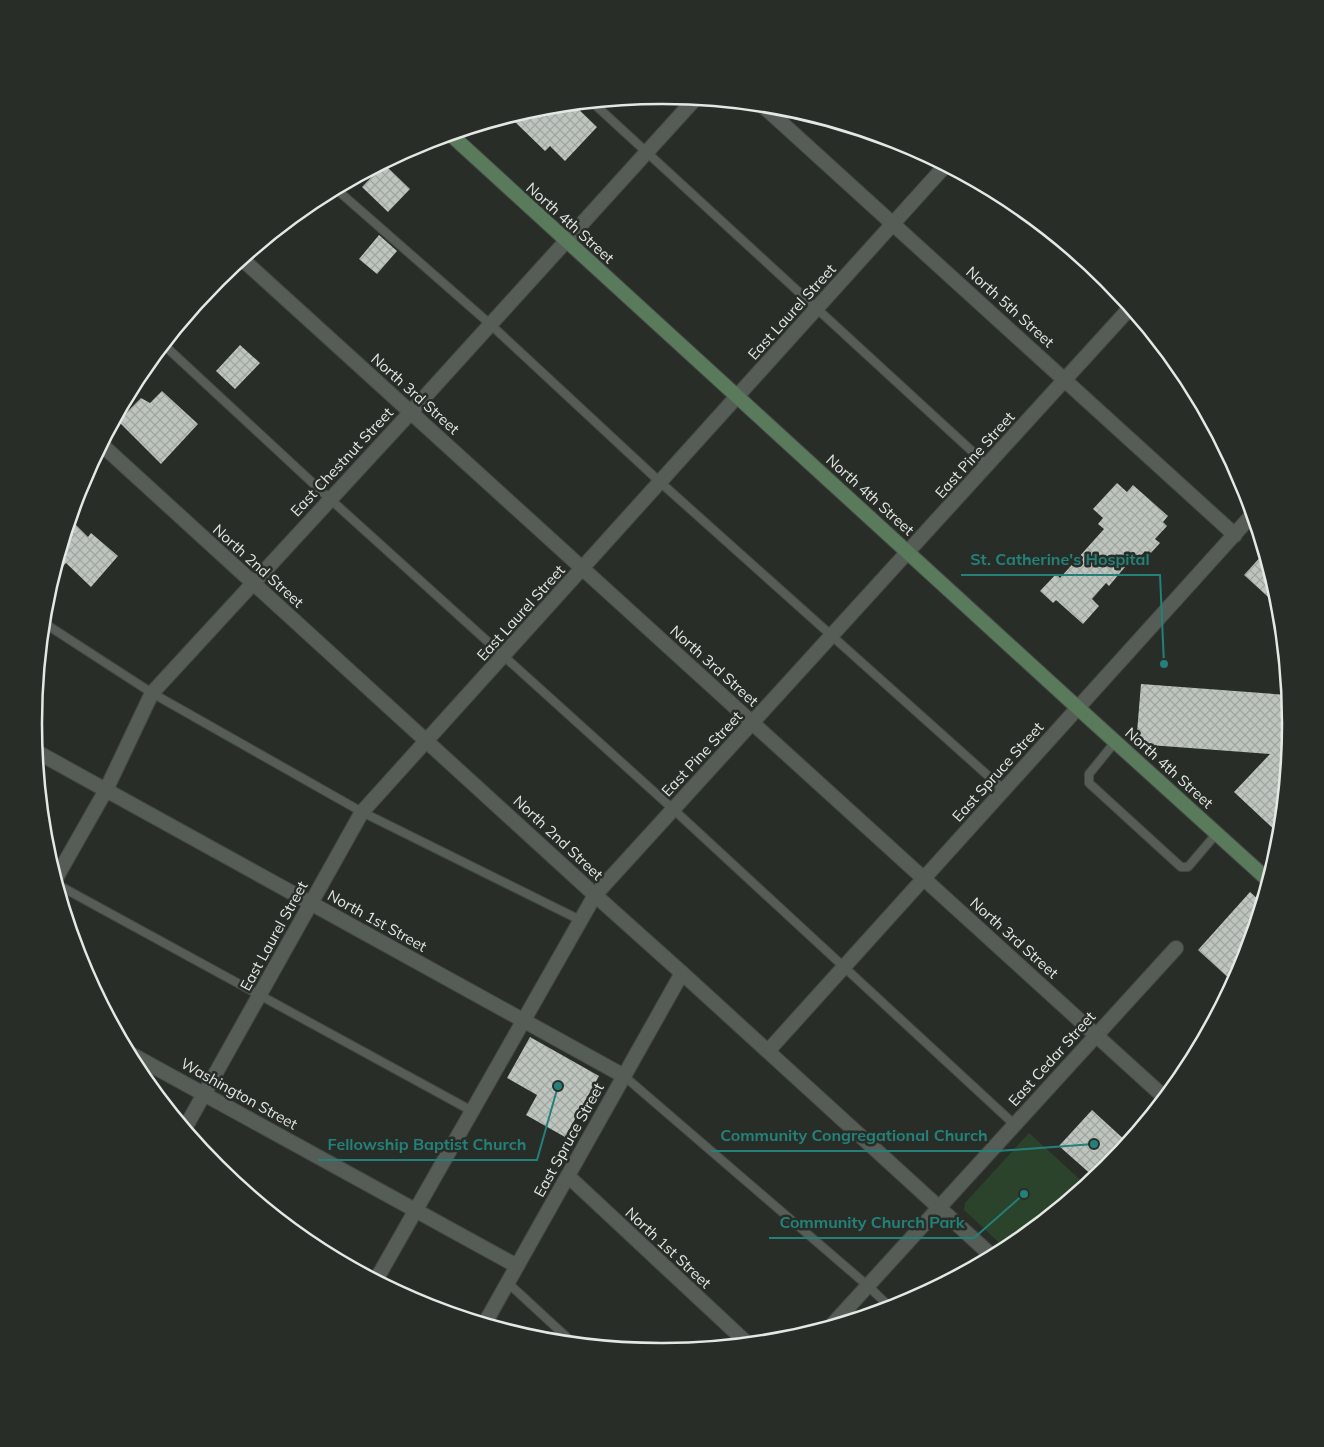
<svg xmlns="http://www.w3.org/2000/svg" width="1324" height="1447" viewBox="0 0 1324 1447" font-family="Mulish,sans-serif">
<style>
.park{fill:#2b432b}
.building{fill:url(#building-cross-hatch)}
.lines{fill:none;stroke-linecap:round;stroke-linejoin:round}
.service-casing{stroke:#444844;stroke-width:10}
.minor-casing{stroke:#444844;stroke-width:16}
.tertiary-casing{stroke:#444844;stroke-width:16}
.secondary-casing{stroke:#444844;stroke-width:16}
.service{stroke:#565c56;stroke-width:8}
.minor{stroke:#565c56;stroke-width:14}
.tertiary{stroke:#565c56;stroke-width:14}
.secondary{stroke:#597a5b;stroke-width:14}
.labels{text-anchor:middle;stroke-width:5;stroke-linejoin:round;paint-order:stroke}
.street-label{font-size:15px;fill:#e4e8e4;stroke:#282d28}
.rim{fill:none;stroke:#e4e8e4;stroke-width:2.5}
.leader{fill:none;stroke:#24817a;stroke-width:2}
.callout-dot{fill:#24817a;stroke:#282d28;stroke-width:2}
.callout-label{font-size:16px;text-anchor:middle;font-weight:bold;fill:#24817a;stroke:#282d28;stroke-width:5;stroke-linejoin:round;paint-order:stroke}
</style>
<defs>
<pattern id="building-cross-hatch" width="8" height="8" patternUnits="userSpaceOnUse" patternTransform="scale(1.25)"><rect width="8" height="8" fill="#bec5be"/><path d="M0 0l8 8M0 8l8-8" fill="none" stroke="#a0a5a0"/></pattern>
</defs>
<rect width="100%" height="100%" fill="#282d28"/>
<path class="park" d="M1029,1133L1086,1185L1006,1249L964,1210L965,1203Z"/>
<path class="building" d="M573,104L597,127L565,161L550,146L545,151L515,122L525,112L540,107Z
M384,164L410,189L388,212L362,187Z
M379,235L397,251L377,274L359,259Z
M240,345L260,363L235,389L216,371Z
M162,391L198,424L161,464L118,421L141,398L150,403Z
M1117,483L1127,492L1133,485L1168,516L1163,522L1167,526L1155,539L1160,543L1149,555L1145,551L1134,564L1130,561L1109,586L1106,583L1092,599L1099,606L1083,624L1056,600L1053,603L1040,591L1056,574L1060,578L1104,529L1098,524L1103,518L1093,509Z
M71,520L88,537L91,533L118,556L91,587L66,563L52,579Z
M1264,553L1278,601L1279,607L1244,575Z
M1141,684L1287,695L1290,724L1279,834L1234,792L1270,754L1136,744Z
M1250,892L1261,902L1242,964L1233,982L1198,950Z
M530,1037L599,1076L565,1137L526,1115L537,1095L507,1078Z
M1092,1110L1127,1142L1106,1168L1094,1177L1059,1146Z"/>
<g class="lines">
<defs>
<path id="service" d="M592,102L987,465
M336,189L490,324L660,482L1004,790
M164,345L330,499L673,809L1015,1125
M44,623L152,693L362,812L580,920
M1115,742L1089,774V783L1181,867H1188L1217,833
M58,885L472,1111
M624,1076L868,1286L891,1308
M508,1283L573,1343"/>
<path id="minor" d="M762,105L1235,535
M242,259L1164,1097
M102,445L595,895L376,1280
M37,752L624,1076
M56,878L106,790L152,693L411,412L695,99
M682,973L992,1256
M768,1051L1252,515
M129,1053L517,1266
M185,1128L362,812L945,166
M568,1176L747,1343
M832,1325L1176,948"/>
<path id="tertiary" d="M485,1323L682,973L595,895L1130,308"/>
<path id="secondary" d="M450,134L1078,708L1268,880"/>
</defs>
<use href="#service" class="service-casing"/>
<use href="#minor" class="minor-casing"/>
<use href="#tertiary" class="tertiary-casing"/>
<use href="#secondary" class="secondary-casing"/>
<use href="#service" class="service"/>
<use href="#minor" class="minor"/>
<use href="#tertiary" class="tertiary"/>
<use href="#secondary" class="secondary"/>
</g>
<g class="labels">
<g class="street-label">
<text transform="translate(570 223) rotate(42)" y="5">North 4th Street</text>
<text transform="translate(1010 307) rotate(42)" y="5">North 5th Street</text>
<text transform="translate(792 312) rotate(-48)" y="5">East Laurel Street</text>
<text transform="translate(415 394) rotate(42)" y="5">North 3rd Street</text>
<text transform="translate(975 455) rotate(-48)" y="5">East Pine Street</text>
<text transform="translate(342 462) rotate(-47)" y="5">East Chestnut Street</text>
<text transform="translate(870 495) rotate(42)" y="5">North 4th Street</text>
<text transform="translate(258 566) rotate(42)" y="5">North 2nd Street</text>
<text transform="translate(521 613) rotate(-48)" y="5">East Laurel Street</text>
<text transform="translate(714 666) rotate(42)" y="5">North 3rd Street</text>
<text transform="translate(702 754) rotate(-47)" y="5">East Pine Street</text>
<text transform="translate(1169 768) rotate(42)" y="5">North 4th Street</text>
<text transform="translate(998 772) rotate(-48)" y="5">East Spruce Street</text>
<text transform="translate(558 838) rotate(43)" y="5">North 2nd Street</text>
<text transform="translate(377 921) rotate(29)" y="5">North 1st Street</text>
<text transform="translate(274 936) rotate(-61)" y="5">East Laurel Street</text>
<text transform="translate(1014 938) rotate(42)" y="5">North 3rd Street</text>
<text transform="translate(1052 1059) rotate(-48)" y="5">East Cedar Street</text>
<text transform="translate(239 1094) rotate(29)" y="5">Washington Street</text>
<text transform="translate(569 1140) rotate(-61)" y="5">East Spruce Street</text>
<text transform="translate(668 1248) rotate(43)" y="5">North 1st Street</text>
</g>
</g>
<path d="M0 0H1324V1447H0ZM661 104H663A619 619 0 0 1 1282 723V724A619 619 0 0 1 663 1343H661A619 619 0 0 1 42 724V723A619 619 0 0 1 661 104Z" fill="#282d28" fill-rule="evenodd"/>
<path class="rim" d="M661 104H663A619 619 0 0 1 1282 723V724A619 619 0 0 1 663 1343H661A619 619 0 0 1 42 724V723A619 619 0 0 1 661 104Z"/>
<path class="leader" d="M1164 664L1160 575H961M1094 1144L998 1151H711M558 1086L537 1160H318M1024 1194L974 1238H769"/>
<g class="callout-dot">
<circle cx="1164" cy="664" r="5"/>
<circle cx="1094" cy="1144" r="5"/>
<circle cx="558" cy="1086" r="5"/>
<circle cx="1024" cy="1194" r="5"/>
</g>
<g class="callout-label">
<text x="1060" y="565">St. Catherine's Hospital</text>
<text x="854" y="1141">Community Congregational Church</text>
<text x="427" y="1150">Fellowship Baptist Church</text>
<text x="872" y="1228">Community Church Park</text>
</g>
</svg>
